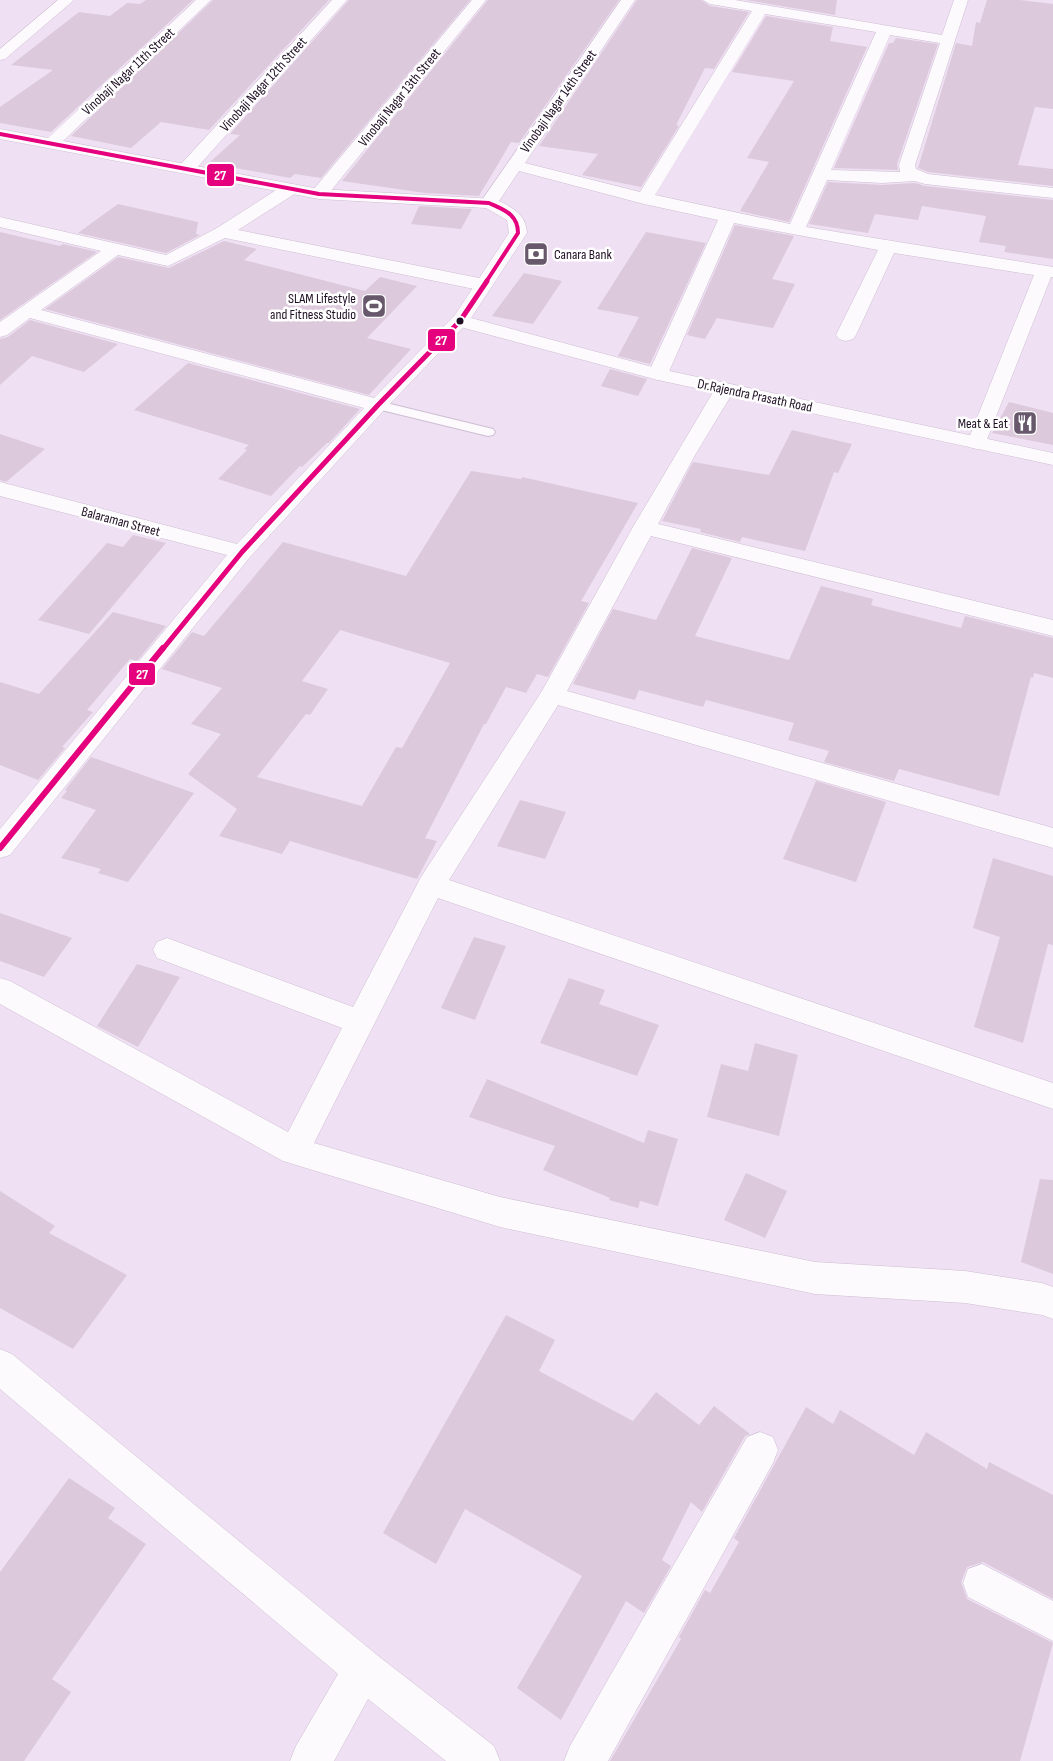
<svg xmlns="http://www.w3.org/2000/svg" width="1053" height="1761" viewBox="0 0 1053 1761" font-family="'Sofia Sans Condensed',sans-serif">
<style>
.building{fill:#dcc9db;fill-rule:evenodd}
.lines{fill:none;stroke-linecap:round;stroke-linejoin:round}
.lane-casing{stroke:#cdbed2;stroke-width:2}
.street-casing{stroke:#cdbed2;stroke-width:1}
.secondary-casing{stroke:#cdbed2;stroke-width:1}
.lane{fill:#fdfafd;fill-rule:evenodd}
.street{fill:#fdfafd;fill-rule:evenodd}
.secondary{fill:#fdfafd;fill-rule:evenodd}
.bus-1-far2-casing{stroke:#fff;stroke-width:5.5}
.bus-1-far1-casing{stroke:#fff;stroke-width:8}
.bus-1-casing{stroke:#fff;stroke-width:10}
.bus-1-far2{stroke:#e5007d;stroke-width:4}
.bus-1-far1{stroke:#e5007d;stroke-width:5}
.bus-1{stroke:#e5007d;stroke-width:6}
.bus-dot{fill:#1e0e23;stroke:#fff;stroke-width:2}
.labels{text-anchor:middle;stroke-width:5;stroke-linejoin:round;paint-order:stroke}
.far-street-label{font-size:14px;fill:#1e0e23;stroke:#fff}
.far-poi-label{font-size:14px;fill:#1e0e23;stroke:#fff;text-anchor:end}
.line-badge{stroke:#fff;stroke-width:2}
.badge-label{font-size:14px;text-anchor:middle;font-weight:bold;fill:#fff}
</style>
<rect width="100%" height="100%" fill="#efe0f4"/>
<path class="building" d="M146,0H193L51,132L0,123V107L53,70L11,65L79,12L110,16L127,3L140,4Z
M213,0H329L209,130L161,122L131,148L71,136Z
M349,0H470L321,178L295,174L290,178L209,163L240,135L230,134Z
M488,0H619L519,143L511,142L479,196L425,193L342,181Z
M637,0H701L710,6L749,12L714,69L705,68L676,125L679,126L641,187L582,175L598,154L539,146Z
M746,0H837L835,15Z
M987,0H1020L1053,4V109L1035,107L1018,165L1053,169V186L928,172L918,168L956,43L972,46L976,22L980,23Z
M766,16L833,27L830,41L867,47L789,222L740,211L769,162L747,158L794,81L732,72Z
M896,38L938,44L897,164L898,170L834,168L889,43H893Z
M828,182L882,185L915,183L925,186L1053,200V259L1004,252L1006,246L979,242L986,216L922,206L918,220L875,214L868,233L809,224Z
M118,204L198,222L196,234L200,235L166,253L78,233Z
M419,206L472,209L461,229L411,224Z
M735,225L794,236L772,279L795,284L773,328L717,318L705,339L687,335Z
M0,232L60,246L63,244L97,252L0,320Z
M646,232L706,243L650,364L618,356L639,317L597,309Z
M224,241L257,249L244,260L365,291L380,277L417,286L367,338L411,349L369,395L45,309L118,257L169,268Z
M524,273L562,281L533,324L492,316Z
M30,320L118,344L84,372L32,356L0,385V339L8,337Z
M188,363L360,409L329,443H327L302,467L300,466L271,496L218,479L247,450L244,449L249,445L134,410Z
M610,369L647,379L638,396L601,386Z
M1009,402L1053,413V445L992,433Z
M792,430L852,444L838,473L834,472L805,551L742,537L740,542L700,532L701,529L662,521L693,462L769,475Z
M0,434L45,449L6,482L0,480Z
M471,471L521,479L522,477L638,503L581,601L589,603L548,677L537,674L526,693L506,687L486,724H484L425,838L437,841L417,879L290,841L282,854L219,836L237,809L188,774L221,734L191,724L222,688L162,669L192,632L204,636L283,542L406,576ZM340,630L450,663L402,748L396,747L362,806L257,777L306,714L310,715L328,689L302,681Z
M133,535L166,543L89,634L38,620L107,543L123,547Z
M692,548L732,558L695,636L789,660L821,586L873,599L871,605L961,628L965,616L1053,638V678L1034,673L1033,678L1031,677L999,796L899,769L894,781L824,762L829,751L788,740L794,723L706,700L703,707L639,690L635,700L573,684L613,609L656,620Z
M113,612L166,626L137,661L130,659L87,710L93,712L62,747L65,748L38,780L0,765V682L39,694Z
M91,757L194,793L128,882L98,873L101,869L61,858L96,810L61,798L67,791L65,790Z
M816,781L886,802L856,882L783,859Z
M520,800L566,812L545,859L497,846Z
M993,858L1053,876V945L1048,944L1023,1043L974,1027L1000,937L973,928Z
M0,913L72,938L44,977L0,961Z
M474,937L506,946L475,1020L441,1008Z
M137,964L180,977L138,1047L97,1026Z
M569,978L605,990L599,1004L659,1025L637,1076L540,1043Z
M755,1043L798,1055L779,1136L707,1117L721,1064L748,1071Z
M487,1079L644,1143L648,1130L678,1139L658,1206L640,1201L638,1208L609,1200L610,1198L543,1170L555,1146L469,1117Z
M746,1173L787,1191L765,1238L724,1220Z
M1040,1179L1053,1180V1274L1021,1262Z
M0,1191L55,1226L49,1233L127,1275L73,1349L0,1308Z
M506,1315L555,1340L539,1371L633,1421L656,1392L699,1425L714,1406L750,1434L745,1436L702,1512L691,1502L662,1560L671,1566L644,1613L626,1601L561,1720L517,1688L582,1576L465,1509L436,1564L383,1533Z
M806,1407L833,1424L840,1410L914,1455L926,1432L987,1469L989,1462L1053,1495V1599L983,1562L967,1567L961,1582L967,1599L1053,1643L1020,1761H610L681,1639L679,1637L705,1590L710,1593L739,1542L734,1538Z
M69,1478L115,1508L108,1518L146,1544L52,1679L71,1692L24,1761H0V1572Z"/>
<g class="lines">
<defs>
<path id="lane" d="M378,401L493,429L495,432L493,435L488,436L373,408L371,405L373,402Z"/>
<path id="street" d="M58,0H74L5,59L0,60V49Z
M332,0H347L193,172H181L179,168L181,164Z
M472,0H486L325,198H313L311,194L313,190Z
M621,0H635L525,163L640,192L752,11L710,4L703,0H735L942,35L954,0H968L915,165L916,169L928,174L1053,188V198L925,184L915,181L882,183L827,180L806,227L1053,267V277H1051L984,447L977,449L970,447L967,443L1034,275L894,253L856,335L853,339L846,341L839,339L836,335L878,250L734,223L668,374L665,378L658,380L651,378L648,374L718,220L644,204L519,171L495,207L489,208L483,207L480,203ZM765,14L876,32L790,224L655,195ZM890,35L940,43L899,165L900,172L831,170Z
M290,184L296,185L298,189L296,193L238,230L484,279L490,281L493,285L490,289L484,291L225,238L168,266L118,255L41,310L374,398L453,317L460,315L467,317L469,321L385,409L250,557L10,855L0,858V829L227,555L0,496V482L237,544L364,408L30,318L7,335L0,337V322L101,251L0,227V217L166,255L217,228L284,185Z
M725,383L732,385L735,389L695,455L658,524L1053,620V636L651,536L567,691L1053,828V848L558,705L449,880L1053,1083V1109L438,898L314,1143L500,1197L815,1262L965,1271L1042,1283L1053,1287V1319L1042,1315L965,1303L815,1294L500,1227L283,1161L0,1004V978L10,981L288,1132L342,1028L157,958L153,950L157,942L167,938L353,1007L421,877L542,691L633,527L715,389L718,385Z
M0,1349L12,1354L377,1655L494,1746L500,1761H446L368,1699L334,1761H290L296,1746L338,1674L0,1389Z
M760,1432L773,1437L778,1450L773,1463L608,1761H564L570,1746L747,1437Z
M982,1564L1053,1601V1641L968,1597L963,1583L968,1569Z"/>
<path id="secondary" d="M196,0H211L63,141L319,189L495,199C511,207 526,213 527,233L471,318L660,369L1053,453V465L658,380L453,325L451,321L509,233L507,220L486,208L319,199L0,139V129L48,138Z"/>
</defs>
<use href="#lane" class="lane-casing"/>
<use href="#street" class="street-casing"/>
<use href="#secondary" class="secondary-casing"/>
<use href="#lane" class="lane"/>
<use href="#street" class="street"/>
<use href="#secondary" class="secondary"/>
<defs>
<path id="bus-1-far2" d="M0,134L319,194L489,203C504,210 518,214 518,233L486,282"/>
<path id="bus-1-far1" d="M162,650L242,552L378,405L460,321L487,281"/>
<path id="bus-1" d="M0,848L163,648"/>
</defs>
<use href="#bus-1-far2" class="bus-1-far2-casing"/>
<use href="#bus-1-far1" class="bus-1-far1-casing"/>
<use href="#bus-1" class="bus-1-casing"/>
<use href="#bus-1-far2" class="bus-1-far2"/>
<use href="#bus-1-far1" class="bus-1-far1"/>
<use href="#bus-1" class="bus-1"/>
</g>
<defs>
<symbol id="bank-square" viewBox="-11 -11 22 22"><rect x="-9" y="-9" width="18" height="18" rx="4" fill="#67586c" stroke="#fff"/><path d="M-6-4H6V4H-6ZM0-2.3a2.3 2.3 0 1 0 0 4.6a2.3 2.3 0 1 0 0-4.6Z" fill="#fff"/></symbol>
<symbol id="stadium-square" viewBox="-11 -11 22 22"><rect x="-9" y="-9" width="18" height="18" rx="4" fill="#67586c" stroke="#fff"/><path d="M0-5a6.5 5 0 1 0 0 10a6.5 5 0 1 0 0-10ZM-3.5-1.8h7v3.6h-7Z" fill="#fff"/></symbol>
<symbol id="restaurant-square" viewBox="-11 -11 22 22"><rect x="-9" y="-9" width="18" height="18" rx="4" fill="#67586c" stroke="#fff"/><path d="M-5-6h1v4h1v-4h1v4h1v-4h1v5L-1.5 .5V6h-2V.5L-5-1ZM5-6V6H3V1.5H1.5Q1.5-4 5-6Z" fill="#fff"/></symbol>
</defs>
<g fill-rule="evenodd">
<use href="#bank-square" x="522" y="240" width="28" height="28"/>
<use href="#stadium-square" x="360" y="292" width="28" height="28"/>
<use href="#restaurant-square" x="1011" y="409" width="28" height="28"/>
</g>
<circle class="bus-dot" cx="460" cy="321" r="4.5"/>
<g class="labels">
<g class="far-street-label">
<text transform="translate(128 71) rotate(-43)" y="5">Vinobaji Nagar 11th Street</text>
<text transform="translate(263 84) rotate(-48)" y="5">Vinobaji Nagar 12th Street</text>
<text transform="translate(399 97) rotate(-51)" y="5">Vinobaji Nagar 13th Street</text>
<text transform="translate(558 101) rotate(-55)" y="5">Vinobaji Nagar 14th Street</text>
<text transform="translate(755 395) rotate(12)" y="5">Dr.Rajendra Prasath Road</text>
<text transform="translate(121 521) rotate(15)" y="5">Balaraman Street</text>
</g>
<g class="far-poi-label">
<text x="554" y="259" text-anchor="start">Canara Bank</text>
<text x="356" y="303">SLAM Lifestyle<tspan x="356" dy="16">and Fitness Studio</tspan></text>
<text x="1008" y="428">Meat &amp; Eat</text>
</g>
</g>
<g class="line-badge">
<rect x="206" y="163" width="29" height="24" rx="5" fill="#e5007d"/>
<rect x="427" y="328" width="29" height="24" rx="5" fill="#e5007d"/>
<rect x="128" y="662" width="28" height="24" rx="5" fill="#e5007d"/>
</g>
<g class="badge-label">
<text x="220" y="180">27</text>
<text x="441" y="345">27</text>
<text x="142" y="679">27</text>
</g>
</svg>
